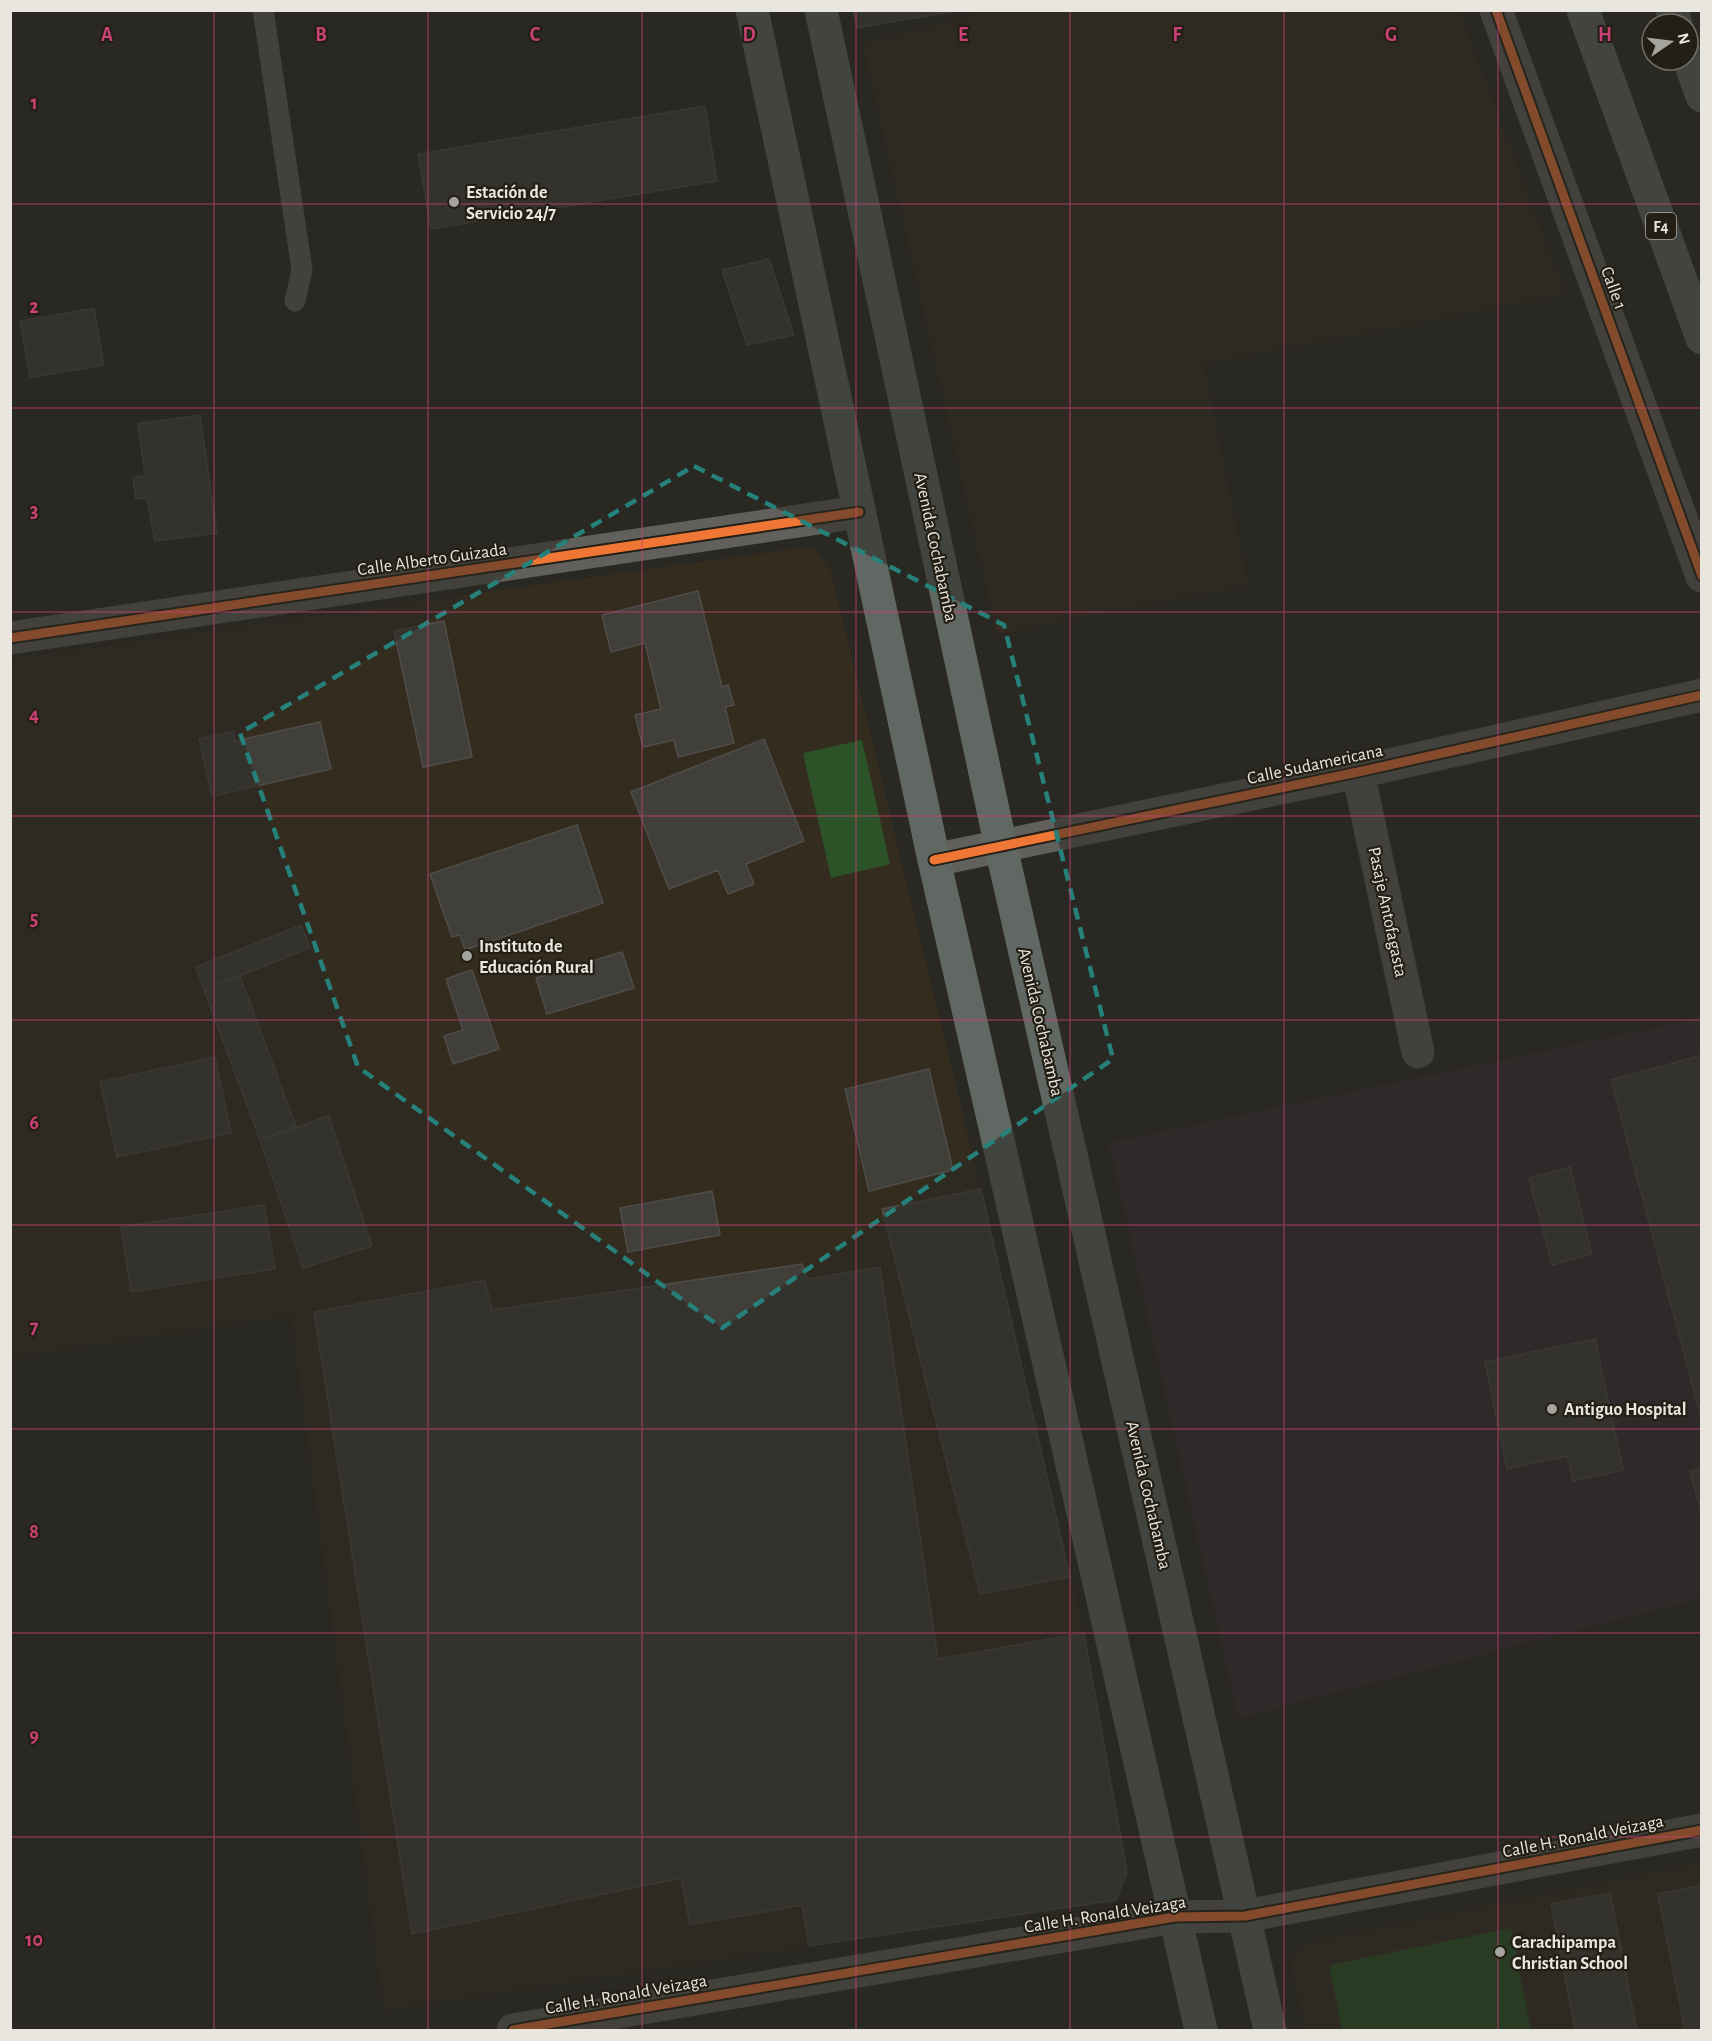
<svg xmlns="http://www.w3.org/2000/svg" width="1712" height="2041" viewBox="0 0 1712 2041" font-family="'Alegreya Sans',sans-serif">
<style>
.built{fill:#342d1f}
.medical{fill:#392a32}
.green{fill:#2c5227}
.building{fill:#413f3a;stroke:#504d49;stroke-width:1.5}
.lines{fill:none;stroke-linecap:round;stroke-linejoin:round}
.service{stroke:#61605c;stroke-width:21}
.minor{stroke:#61605c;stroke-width:33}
.primary{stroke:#616762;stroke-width:33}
.trunk{stroke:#606862;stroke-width:33}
.cycleway-casing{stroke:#231f15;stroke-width:13}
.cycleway{stroke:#f07635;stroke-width:9}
.marked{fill:none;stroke:#258179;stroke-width:4.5;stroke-dasharray:12 8;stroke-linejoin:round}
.grid{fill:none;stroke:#ca4176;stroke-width:1.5;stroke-opacity:0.55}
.poi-dot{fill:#a6a49e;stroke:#231f15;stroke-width:2}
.labels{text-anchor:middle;stroke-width:4.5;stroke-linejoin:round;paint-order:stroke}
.shield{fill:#231f15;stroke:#aeaaa3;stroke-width:1.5}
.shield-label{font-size:16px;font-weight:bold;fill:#e9e6e0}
.poi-label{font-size:18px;font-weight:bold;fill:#e9e6e0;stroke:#231f15;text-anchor:start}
.street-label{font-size:18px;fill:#e9e6e0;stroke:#231f15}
.grid-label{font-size:20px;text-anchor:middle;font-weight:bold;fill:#ca4176;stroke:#231f15;stroke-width:4.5;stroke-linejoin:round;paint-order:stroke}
</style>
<rect width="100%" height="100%" fill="#2a2822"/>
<path class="built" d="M969,11H1459L1565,294L1203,364L1248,585L997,634L863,44L970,17Z
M813,546L831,572L981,1189L1084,1633L1127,1872L1116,1900L384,2010L291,1315L11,1357V659Z
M1701,1864V2030H1306L1290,1960L1307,1943Z"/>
<path class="medical" d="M1701,1018V1598L1238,1718L1109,1143Z"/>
<path class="green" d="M862,740L890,864L831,878L803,753Z
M1511,1928L1531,2030H1342L1329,1965Z"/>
<path class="building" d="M853,10H955V11L857,28Z
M705,106L717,181L431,229L418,154Z
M769,259L794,335L747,345L722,270Z
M94,308L104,365L30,378L20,321Z
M200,415L217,533L155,541L147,498L136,499L133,478L145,475L138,424Z
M698,591L722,687L728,685L734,705L725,707L734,743L678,757L674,740L643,747L635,715L661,709L645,643L611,652L602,615Z
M444,621L472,757L423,767L394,631Z
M320,722L331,769L212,796L199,739L234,731L235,741Z
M764,739L804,841L746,864L754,884L728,894L718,870L669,889L631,792Z
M577,825L603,903L465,950L460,935L452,937L430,874Z
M301,925L310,948L204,990L196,967Z
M622,952L634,988L547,1014L536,978Z
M472,970L499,1049L453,1064L444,1036L463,1030L446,979Z
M240,976L296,1126L260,1140L204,990Z
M1702,1055V1421L1611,1080Z
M215,1057L231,1133L117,1157L100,1082Z
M929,1069L953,1170L869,1191L845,1089Z
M329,1116L372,1246L303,1268L260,1140Z
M1570,1167L1592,1254L1552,1265L1529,1178Z
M981,1189L1070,1577L980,1594L882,1209Z
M712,1191L720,1235L628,1252L620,1208Z
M264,1205L275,1269L131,1292L121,1227Z
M802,1264L807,1279L880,1267L938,1659L1084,1633L1127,1872L1116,1900L809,1946L802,1905L690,1925L681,1878L412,1934L314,1312L485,1280L492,1310Z
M1595,1339L1623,1470L1573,1481L1567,1456L1507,1469L1485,1362Z
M1702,1468V1515L1690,1471Z
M1702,1885V2030H1685L1658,1894Z
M1610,1893L1637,2030H1575L1551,1904Z"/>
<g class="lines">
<path class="service" d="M263,10L302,270L295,301"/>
<path class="minor" d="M1496,10L1702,576
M10,638L859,512
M1358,772L1418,1052
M934,860L1358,772L1702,695
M513,2030L1175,1917L1245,1916L1702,1830"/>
<path class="primary" d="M752,10L934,860L1201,2030
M821,10L1001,847L1270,2030"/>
<path class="trunk" d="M1583,10L1702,338
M1672,10L1676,24
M1688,57L1702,96"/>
<defs>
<path id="cycleway" d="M1496,10L1702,576
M10,638L859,512
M934,860L1358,772L1702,695
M513,2030L1175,1917L1245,1916L1702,1830"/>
</defs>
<use href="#cycleway" class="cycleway-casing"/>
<use href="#cycleway" class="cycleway"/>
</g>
<path d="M0 0H1712V2041H0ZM694,466L1004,625L1113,1059L722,1328L358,1067L240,733Z" fill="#2a2822" fill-opacity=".55" fill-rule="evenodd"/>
<path class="marked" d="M694,466L1004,625L1113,1059L722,1328L358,1067L240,733Z"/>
<path class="grid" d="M214,10V2030M428,10V2030M642,10V2030M856,10V2030M1070,10V2030M1284,10V2030M1498,10V2030M10,204H1702M10,408H1702M10,612H1702M10,816H1702M10,1020H1702M10,1225H1702M10,1429H1702M10,1633H1702M10,1837H1702"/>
<g class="poi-dot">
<circle cx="454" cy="202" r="6"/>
<circle cx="467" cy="956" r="6"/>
<circle cx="1552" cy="1409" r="6"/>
<circle cx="1500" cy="1952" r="6"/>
</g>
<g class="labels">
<rect class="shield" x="1646" y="213" width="30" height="26" rx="4.5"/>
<g class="shield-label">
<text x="1661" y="232">F4</text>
</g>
<g class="poi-label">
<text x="466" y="198">Estación de<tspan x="466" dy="21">Servicio 24/7</tspan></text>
<text x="479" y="952">Instituto de<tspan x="479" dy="21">Educación Rural</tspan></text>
<text x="1564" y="1415">Antiguo Hospital</text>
<text x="1512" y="1948">Carachipampa<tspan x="1512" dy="21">Christian School</tspan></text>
</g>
<g class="street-label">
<text transform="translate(1614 288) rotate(70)" y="6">Calle 1</text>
<text transform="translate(936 547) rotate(78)" y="6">Avenida Cochabamba</text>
<text transform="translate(432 559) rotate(-8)" y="6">Calle Alberto Guizada</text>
<text transform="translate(1315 764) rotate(-12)" y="6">Calle Sudamericana</text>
<text transform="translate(1388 912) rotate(78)" y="6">Pasaje Antofagasta</text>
<text transform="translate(1041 1022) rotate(77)" y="6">Avenida Cochabamba</text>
<text transform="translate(1149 1495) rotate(77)" y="6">Avenida Cochabamba</text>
<text transform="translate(1583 1836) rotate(-11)" y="6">Calle H. Ronald Veizaga</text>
<text transform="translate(1105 1914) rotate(-9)" y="6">Calle H. Ronald Veizaga</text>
<text transform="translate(626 1994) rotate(-10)" y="6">Calle H. Ronald Veizaga</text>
</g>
</g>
<g class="grid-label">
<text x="107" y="41">A</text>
<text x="321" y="41">B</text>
<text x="535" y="41">C</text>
<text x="749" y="41">D</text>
<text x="963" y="41">E</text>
<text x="1177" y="41">F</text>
<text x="1391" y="41">G</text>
<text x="1605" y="41">H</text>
<text x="34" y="109">1</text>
<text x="34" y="313">2</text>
<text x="34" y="517">3</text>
<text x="34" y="721">4</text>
<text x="34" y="925">5</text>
<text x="34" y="1129">6</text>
<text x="34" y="1333">7</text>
<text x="34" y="1538">8</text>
<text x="34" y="1742">9</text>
<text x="34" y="1946">10</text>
</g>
<rect width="1712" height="2041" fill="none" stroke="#e9e6e0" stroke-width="24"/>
<g transform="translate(1670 42) rotate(76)"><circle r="28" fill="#231f15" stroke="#726f66" stroke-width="1.5"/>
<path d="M0-4.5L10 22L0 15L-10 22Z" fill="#a6a49e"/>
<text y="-9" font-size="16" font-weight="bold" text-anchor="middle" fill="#e9e6e0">N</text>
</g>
</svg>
